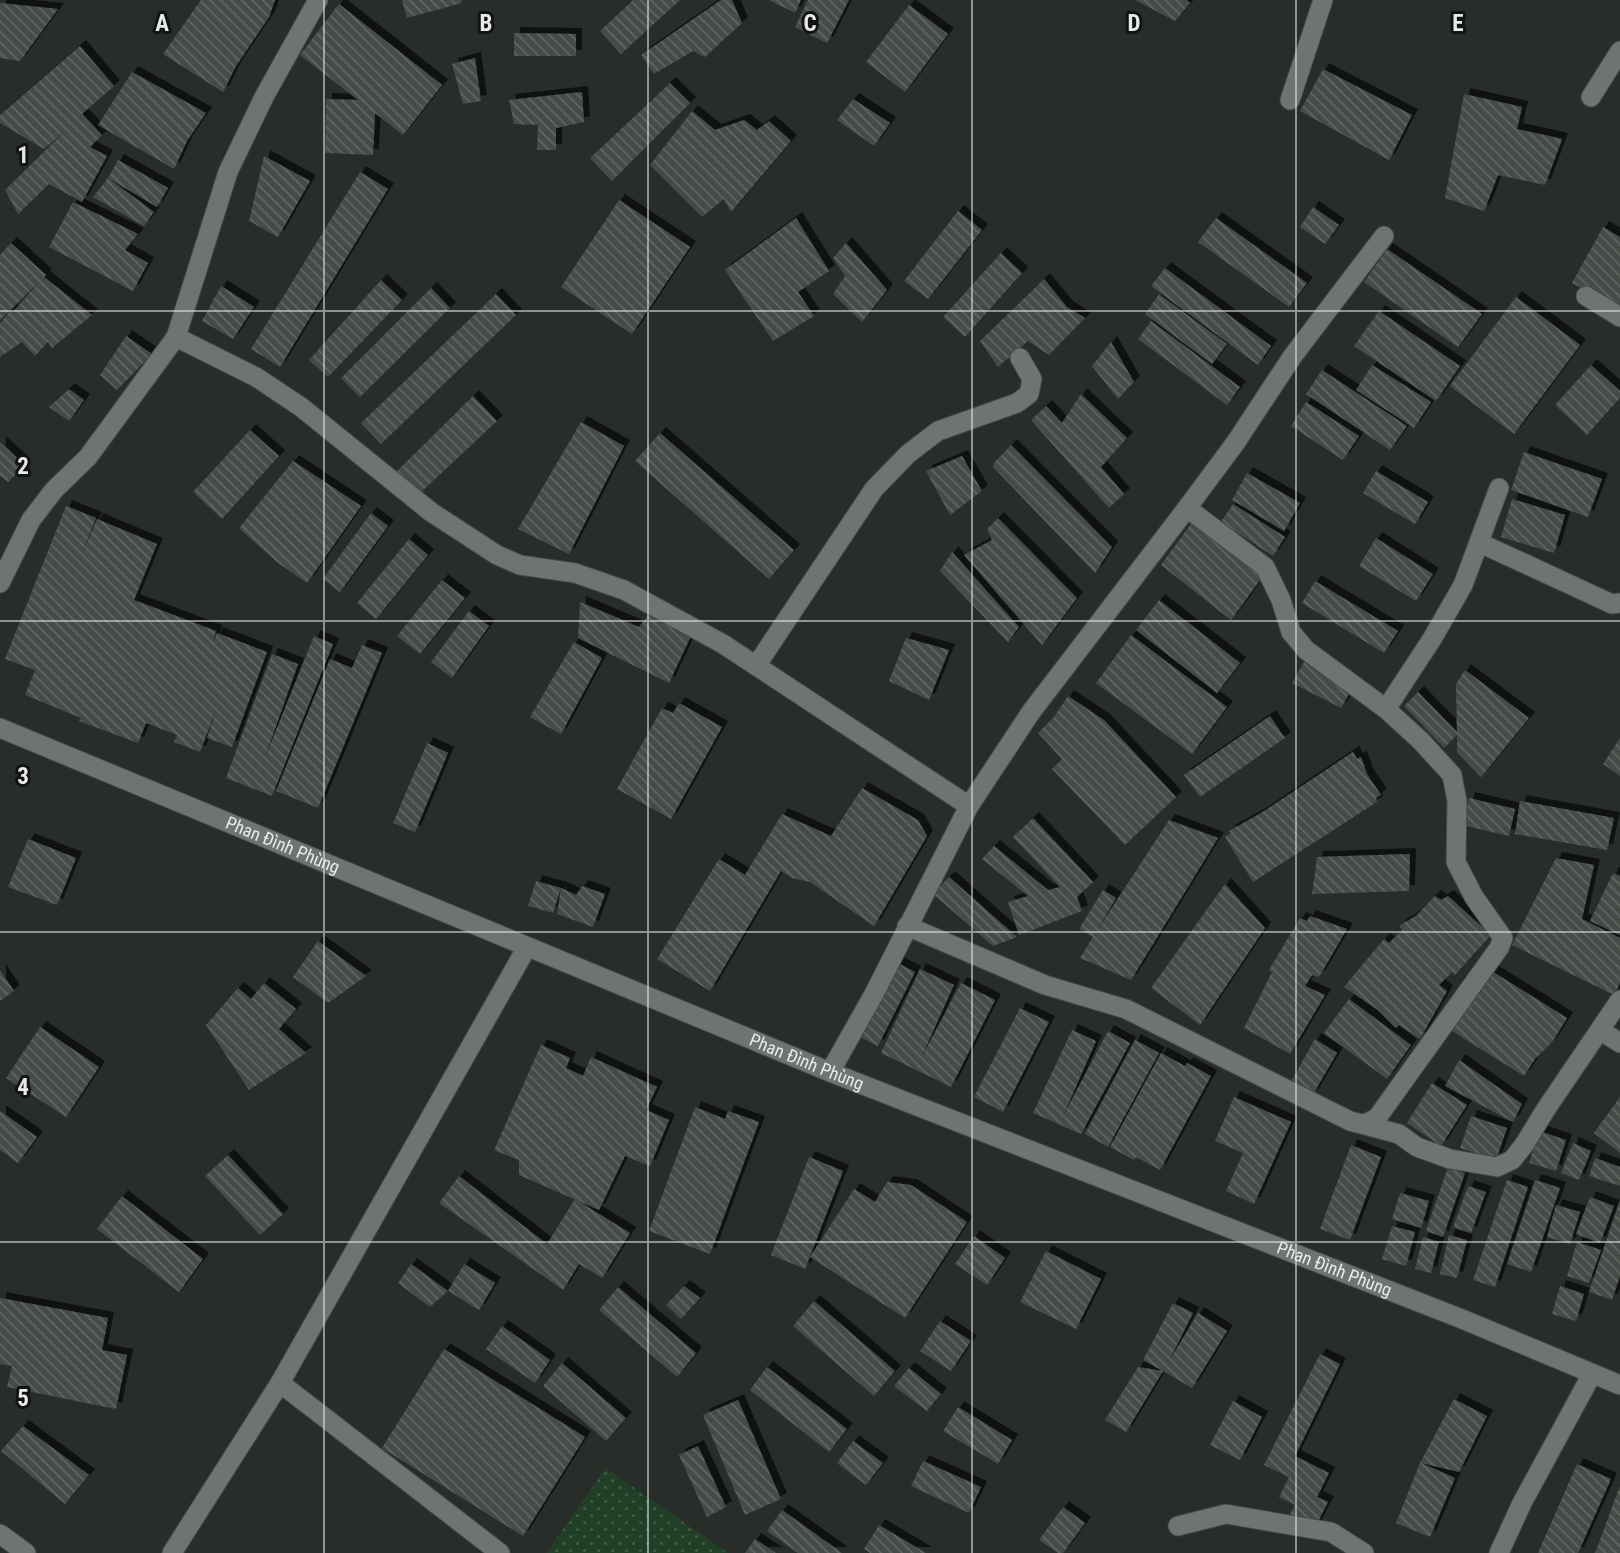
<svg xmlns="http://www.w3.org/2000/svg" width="1620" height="1553" viewBox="0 0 1620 1553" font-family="'Roboto Condensed',sans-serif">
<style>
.park{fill:url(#park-dots)}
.building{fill:url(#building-back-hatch);filter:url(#shadow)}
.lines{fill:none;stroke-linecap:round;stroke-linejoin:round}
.service-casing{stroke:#444845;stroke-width:21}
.minor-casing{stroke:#444845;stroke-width:21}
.tertiary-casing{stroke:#444845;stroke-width:21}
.service{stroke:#6e746f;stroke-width:19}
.minor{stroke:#6e746f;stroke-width:19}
.tertiary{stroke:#6e746f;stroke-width:19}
.grid{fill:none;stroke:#e7eae8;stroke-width:2;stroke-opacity:0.55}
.labels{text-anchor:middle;stroke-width:6;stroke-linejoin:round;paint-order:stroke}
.street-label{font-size:18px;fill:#e7eae8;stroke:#121413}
.grid-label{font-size:23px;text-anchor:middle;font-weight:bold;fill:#e7eae8;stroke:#121413;stroke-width:6;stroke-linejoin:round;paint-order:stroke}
</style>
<defs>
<pattern id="park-dots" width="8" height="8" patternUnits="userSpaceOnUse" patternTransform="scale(1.75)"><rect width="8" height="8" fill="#213e27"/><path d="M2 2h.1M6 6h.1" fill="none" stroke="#415a46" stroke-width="1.8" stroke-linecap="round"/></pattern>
<pattern id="building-back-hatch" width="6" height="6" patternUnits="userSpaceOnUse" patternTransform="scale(1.75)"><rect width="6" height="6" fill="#464c47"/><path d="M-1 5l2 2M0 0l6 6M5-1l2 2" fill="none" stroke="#616662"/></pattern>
<filter id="shadow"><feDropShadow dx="6" dy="-6" stdDeviation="0" flood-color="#0009"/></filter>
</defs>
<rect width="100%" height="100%" fill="#282d29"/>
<path class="park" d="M606,1468L728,1553H546Z"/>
<path class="building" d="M201,0H275L269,17L236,66L223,92L163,54Z
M402,0H461L462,3L407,18Z
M633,0H680L621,54L600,31Z
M721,0H732L742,23L705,57L693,51L654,74L641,55Z
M769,0H801L795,13Z
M808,0H849L827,43L795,27Z
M1135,0H1186L1190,3L1175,21Z
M0,3L58,9L20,61L0,58Z
M339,4L442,85L403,135L375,113L373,155L325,153L326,99L358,100L300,55Z
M909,5L948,34L905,92L866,62Z
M514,33L576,34V56H514Z
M80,46L114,86L82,114L102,135L90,147L107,156L82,202L49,184L18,214L5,190L65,131L44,149L0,123V115Z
M475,58L481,101L463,104L452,64Z
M1323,69L1412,115L1389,160L1300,111Z
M132,72L206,113L187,141L174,169L98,125Z
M670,83L690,103L612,181L590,158Z
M582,92L584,122L556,128V150H537L538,125L514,124L509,100Z
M1464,94L1522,107L1517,129L1562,139L1545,185L1498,175L1484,211L1445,198Z
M853,99L890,123L874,146L837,120Z
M692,111L715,130L744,120L757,130L769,121L791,141L731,212L724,199L702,217L650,165Z
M264,156L310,181L278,237L249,221Z
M118,160L168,188L157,207L108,178Z
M360,172L388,189L280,367L251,349Z
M108,178L154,212L144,226L93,197Z
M619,200L690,247L632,334L561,287Z
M73,202L138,234L125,250L148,263L133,291L49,247Z
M1313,207L1339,225L1325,244L1300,227Z
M958,211L982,230L928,299L904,281Z
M796,218L829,271L798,292L814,316L773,341L725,270Z
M1216,218L1307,283L1289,307L1198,242Z
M1603,227L1620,237V309L1572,283Z
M11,243L46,275L44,277L92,315L52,348L48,342L35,356L22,342L0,357V323L11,310L13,312L39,282L0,320V255Z
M846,243L887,290L862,322L833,294L845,276L833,258Z
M1387,249L1482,314L1458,347L1364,282Z
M1001,253L1022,273L965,337L943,317Z
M1165,268L1271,346L1258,365L1151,286Z
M1044,279L1067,307L1085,318L1049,355L1028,341L998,367L980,341Z
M381,280L402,300L328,377L309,360Z
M221,286L254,307L233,339L202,321Z
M431,288L450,308L360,397L341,378Z
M496,294L516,315L381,444L361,423Z
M1159,294L1227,344L1212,364L1145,314Z
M1516,297L1580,345L1514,434L1450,386Z
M1379,311L1460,366L1436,401L1354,346Z
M1151,321L1240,387L1227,405L1138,339Z
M126,336L152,354L117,390L100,375Z
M1111,342L1134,382L1118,399L1092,366Z
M1372,365L1431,402L1414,428L1356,390Z
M1591,365L1620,391V398L1587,435L1555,405Z
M1322,370L1407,426L1390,450L1306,394Z
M69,389L84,400L69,421L49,407Z
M1081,394L1127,438L1101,467L1124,494L1109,508L1031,420L1046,406L1062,423Z
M473,396L497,421L418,495L397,471Z
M1306,402L1359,436L1343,460L1291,426Z
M581,422L624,446L569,554L518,529Z
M250,430L279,456L222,519L193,492Z
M660,433L794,550L769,579L635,461Z
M0,442L25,465L8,482L0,476Z
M1011,445L1112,547L1095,573L993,467L994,463Z
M1524,452L1602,479L1588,517L1511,490Z
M962,456L982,491L950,515L926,471Z
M293,461L361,506L307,583L278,563L239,528Z
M1376,471L1428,502L1415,524L1363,493Z
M1247,473L1300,503L1284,531L1232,500Z
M1512,499L1565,515L1554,553L1501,537Z
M1233,504L1285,537L1273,556L1221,522Z
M66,506L96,518L81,556L97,519L157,544L134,600L216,631L213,643L217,633L267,652L232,747L207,738L216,710L200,752L174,742L177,735L146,723L138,743L79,721L81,718L25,695L35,670L5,659Z
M371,513L388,526L340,592L323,579Z
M998,518L1077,598L1042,645L964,555L992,540L987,529Z
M1193,521L1266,572L1231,620L1161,565Z
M1376,538L1433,574L1416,601L1359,566Z
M409,539L428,555L376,619L357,603Z
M952,552L1019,627L1008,642L940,571Z
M442,580L465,598L420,654L397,636Z
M1315,581L1398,631L1384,653L1302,603Z
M1159,600L1240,663L1217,693L1136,630Z
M580,602L639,627L651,611L691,636L669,683L578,638Z
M469,611L489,626L452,678L431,662Z
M1131,635L1227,707L1192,754L1096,683Z
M314,636L333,644L272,796L226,778L272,654L298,664L264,760Z
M906,638L949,650L929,700L889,681Z
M574,642L602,658L561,734L530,717Z
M362,645L382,653L318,808L276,791L330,659L352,668Z
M1304,662L1353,687L1341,708L1292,683Z
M1465,670L1529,718L1481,777L1457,752V735L1444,748L1404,706L1418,692L1457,732L1456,684Z
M1068,696L1104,720L1176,797L1125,845L1052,769L1062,759L1038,733L1054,717Z
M679,703L722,727L671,819L617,789L662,708L673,713Z
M1270,716L1285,738L1200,797L1184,775Z
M1620,738V776L1603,764Z
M427,743L448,753L415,832L393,823Z
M1353,752L1357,759L1361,757L1367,774L1381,795L1376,798L1377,802L1253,882L1225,837L1231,833L1229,831L1261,813Z
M862,788L918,820L927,836L874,926L810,882L792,878L781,871L710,991L657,959L719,859L745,875L782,814L831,836Z
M1469,798L1515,809L1509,836L1462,825Z
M1520,801L1614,818L1607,850L1515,834Z
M1033,818L1093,882L1077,897L1082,911L1019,935L1008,902L1028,896L982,859L994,846L1048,890L1060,887L1013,837Z
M1169,820L1218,838L1131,980L1080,958L1093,937L1079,929L1103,890L1116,898L1096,932Z
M28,839L76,858L57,905L8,887Z
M1410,854L1409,891L1312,894L1317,857Z
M1556,858L1594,865L1582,919L1620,938V983L1614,995L1512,945Z
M1613,873L1620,876V935L1590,921Z
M949,877L1017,937L993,946L933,894Z
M536,881L561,888L553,913L528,906Z
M1225,884L1265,928L1200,1025L1151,988Z
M582,886L605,894L593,927L557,914L561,888L576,895Z
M1435,896L1441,900L1448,896L1491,935L1455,975L1452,972L1439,985L1447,991L1420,1039L1399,1025L1396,1028L1378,1010L1344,987L1384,939L1389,943L1403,929L1399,926L1417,915Z
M1310,916L1347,929L1319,977L1312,975L1305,986L1325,995L1290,1054L1244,1028L1272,972L1269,970L1300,918L1307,921Z
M318,941L366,976L328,1003L293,977Z
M894,961L915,972L878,1046L856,1035Z
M920,969L954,985L921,1058L961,983L995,1000L951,1087L881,1053Z
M0,970L14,991L0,1001Z
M1490,970L1567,1018L1553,1041L1535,1059L1524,1076L1452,1031Z
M264,983L296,1009L279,1029L306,1053L249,1090L206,1025L238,988L251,999Z
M1349,999L1411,1045L1387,1079L1324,1033Z
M1020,1008L1049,1022L1003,1112L974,1097Z
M40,1027L99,1067L66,1117L6,1078Z
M1072,1030L1096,1041L1063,1116L1108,1031L1130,1043L1081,1134L1033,1113Z
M1315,1039L1337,1053L1312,1096L1290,1083Z
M1135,1040L1159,1053L1108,1147L1085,1134Z
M541,1045L570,1058L566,1068L583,1076L591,1057L657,1087L646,1110L669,1120L650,1166L625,1156L599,1210L519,1175V1160L494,1150Z
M1161,1053L1185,1066L1187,1063L1211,1076L1160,1170L1136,1157L1134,1160L1110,1147Z
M1459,1060L1522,1104L1513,1122L1445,1086Z
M1432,1083L1467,1105L1441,1146L1407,1123Z
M1234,1097L1291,1122L1254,1204L1226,1191L1243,1153L1215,1141Z
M1620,1097V1153L1594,1133Z
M695,1107L725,1119L728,1111L759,1122L710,1254L649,1231Z
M0,1111L37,1137L18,1163L0,1150Z
M1471,1116L1507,1128L1496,1160L1460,1148Z
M1539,1131L1566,1140L1556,1171L1529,1163Z
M1573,1143L1591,1151L1579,1180L1561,1173Z
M1351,1145L1381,1157L1350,1240L1320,1229Z
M228,1155L283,1214L260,1235L205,1176Z
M809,1157L843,1171L805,1269L771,1255Z
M1595,1158L1620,1167V1186L1589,1176Z
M1448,1167L1465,1173L1443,1237L1426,1231Z
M459,1176L547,1244L575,1199L630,1233L602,1278L579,1264L563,1290L439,1203Z
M1507,1180L1528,1187L1495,1287L1473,1280Z
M1535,1180L1560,1188L1531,1272L1507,1264Z
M887,1182L911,1185L967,1222L905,1318L810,1257L854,1189L875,1202Z
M1468,1186L1486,1192L1471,1233L1453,1227Z
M1400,1193L1429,1201L1421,1228L1392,1219Z
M122,1196L203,1259L179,1292L97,1229Z
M1590,1197L1614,1206L1600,1243L1576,1234Z
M1620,1200V1276L1612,1300L1589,1292Z
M1556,1205L1580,1212L1570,1244L1547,1237Z
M1392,1226L1415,1232L1406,1266L1382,1259Z
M1449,1235L1467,1240L1457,1278L1440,1274Z
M974,1236L1005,1258L987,1285L955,1264Z
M1423,1237L1439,1242L1431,1273L1415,1269Z
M1577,1242L1601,1250L1589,1283L1567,1276Z
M1046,1251L1101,1279L1076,1329L1020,1302Z
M411,1264L448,1291L430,1307L398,1283Z
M464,1264L495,1283L479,1310L448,1291Z
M684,1286L700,1298L681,1319L666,1305Z
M1560,1286L1584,1294L1576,1321L1552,1314Z
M618,1287L696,1353L677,1377L599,1310Z
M0,1298L108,1318L102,1350L127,1355L116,1409L7,1387L12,1366L0,1364Z
M814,1301L895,1371L874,1396L793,1326Z
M1173,1303L1193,1313L1168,1363L1198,1313L1227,1331L1192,1388L1163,1371L1126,1432L1105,1420L1138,1367L1163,1371L1143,1360Z
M940,1321L971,1341L951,1371L920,1351Z
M502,1326L550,1360L535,1383L486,1349Z
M444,1349L585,1437L523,1536L382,1448Z
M1320,1354L1340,1364L1295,1456L1329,1473L1317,1497L1328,1502L1314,1529L1289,1516L1295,1505L1279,1497L1289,1477L1264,1465Z
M562,1363L626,1418L606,1441L543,1386Z
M767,1367L847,1429L829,1452L750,1390Z
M909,1368L941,1394L927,1411L894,1386Z
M1454,1399L1487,1416L1459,1472L1421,1463L1455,1478L1430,1537L1396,1523L1420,1463Z
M738,1400L781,1499L745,1515L703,1415Z
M1233,1401L1262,1417L1240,1460L1210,1445Z
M958,1407L1012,1440L998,1464L943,1431Z
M23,1426L89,1475L65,1504L1,1451Z
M853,1441L883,1463L866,1485L837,1463Z
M698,1446L726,1507L707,1517L679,1455Z
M923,1461L981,1487L969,1513L911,1486Z
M1577,1464L1611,1479L1578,1553H1538Z
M1620,1486V1553H1595Z
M1063,1507L1085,1523L1063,1553H1058L1039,1540Z
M782,1510L842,1553H798L767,1531Z
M879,1525L926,1553H870L864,1549Z
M755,1539L776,1553H745Z"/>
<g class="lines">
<defs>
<path id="service" d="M1178,1526L1226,1514L1331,1532L1364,1553"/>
<path id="minor" d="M1591,97L1620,51
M1290,100L1323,0
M1586,296L1620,317
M176,337L256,377L301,407L431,512L497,555L520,565L575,573L624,590L723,644L969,806
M1187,508L1265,567L1281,600L1291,632L1306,650L1386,709L1421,741L1452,775L1457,801L1456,862L1474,897L1503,938L1499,948L1377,1118L1365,1124
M1480,543L1612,604L1620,603
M0,583L31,520L54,490L88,457L176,337L228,172L264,97L318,0
M756,666L874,489L908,454L938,431L1017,403L1029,394L1032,379L1020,358
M1386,709L1432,639L1463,585L1499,488
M907,926L1045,985L1126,1009L1350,1121L1399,1134L1417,1147L1450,1159L1497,1167L1512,1160L1524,1145L1546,1109L1620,1000
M1600,1030L1620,1043
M830,1072L874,994L969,806L1031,712L1187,508L1236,442L1292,357L1384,236
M280,1383L500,1553
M0,1534L26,1553
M1499,1553L1522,1503L1592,1374"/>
<g id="tertiary">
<path id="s1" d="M0,728L830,1072L1462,1319L1620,1385"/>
<path d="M172,1553L280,1383L527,947"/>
</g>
</defs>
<use href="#service" class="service-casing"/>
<use href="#minor" class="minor-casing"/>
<use href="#tertiary" class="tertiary-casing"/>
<use href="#service" class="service"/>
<use href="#minor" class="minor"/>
<use href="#tertiary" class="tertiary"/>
</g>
<path class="grid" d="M324,0V1553M648,0V1553M972,0V1553M1296,0V1553M0,311H1620M0,621H1620M0,932H1620M0,1242H1620"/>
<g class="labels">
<g class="street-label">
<text dy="6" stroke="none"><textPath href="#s1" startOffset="306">Phan Đình Phùng</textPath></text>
<text dy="6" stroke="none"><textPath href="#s1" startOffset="873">Phan Đình Phùng</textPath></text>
<text dy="6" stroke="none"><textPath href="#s1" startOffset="1440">Phan Đình Phùng</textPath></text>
</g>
</g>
<g class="grid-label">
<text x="162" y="31">A</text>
<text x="486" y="31">B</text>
<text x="810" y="31">C</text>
<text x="1134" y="31">D</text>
<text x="1458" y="31">E</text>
<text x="23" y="163">1</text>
<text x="23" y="474">2</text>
<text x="23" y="784">3</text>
<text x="23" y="1095">4</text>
<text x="23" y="1406">5</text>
</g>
</svg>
